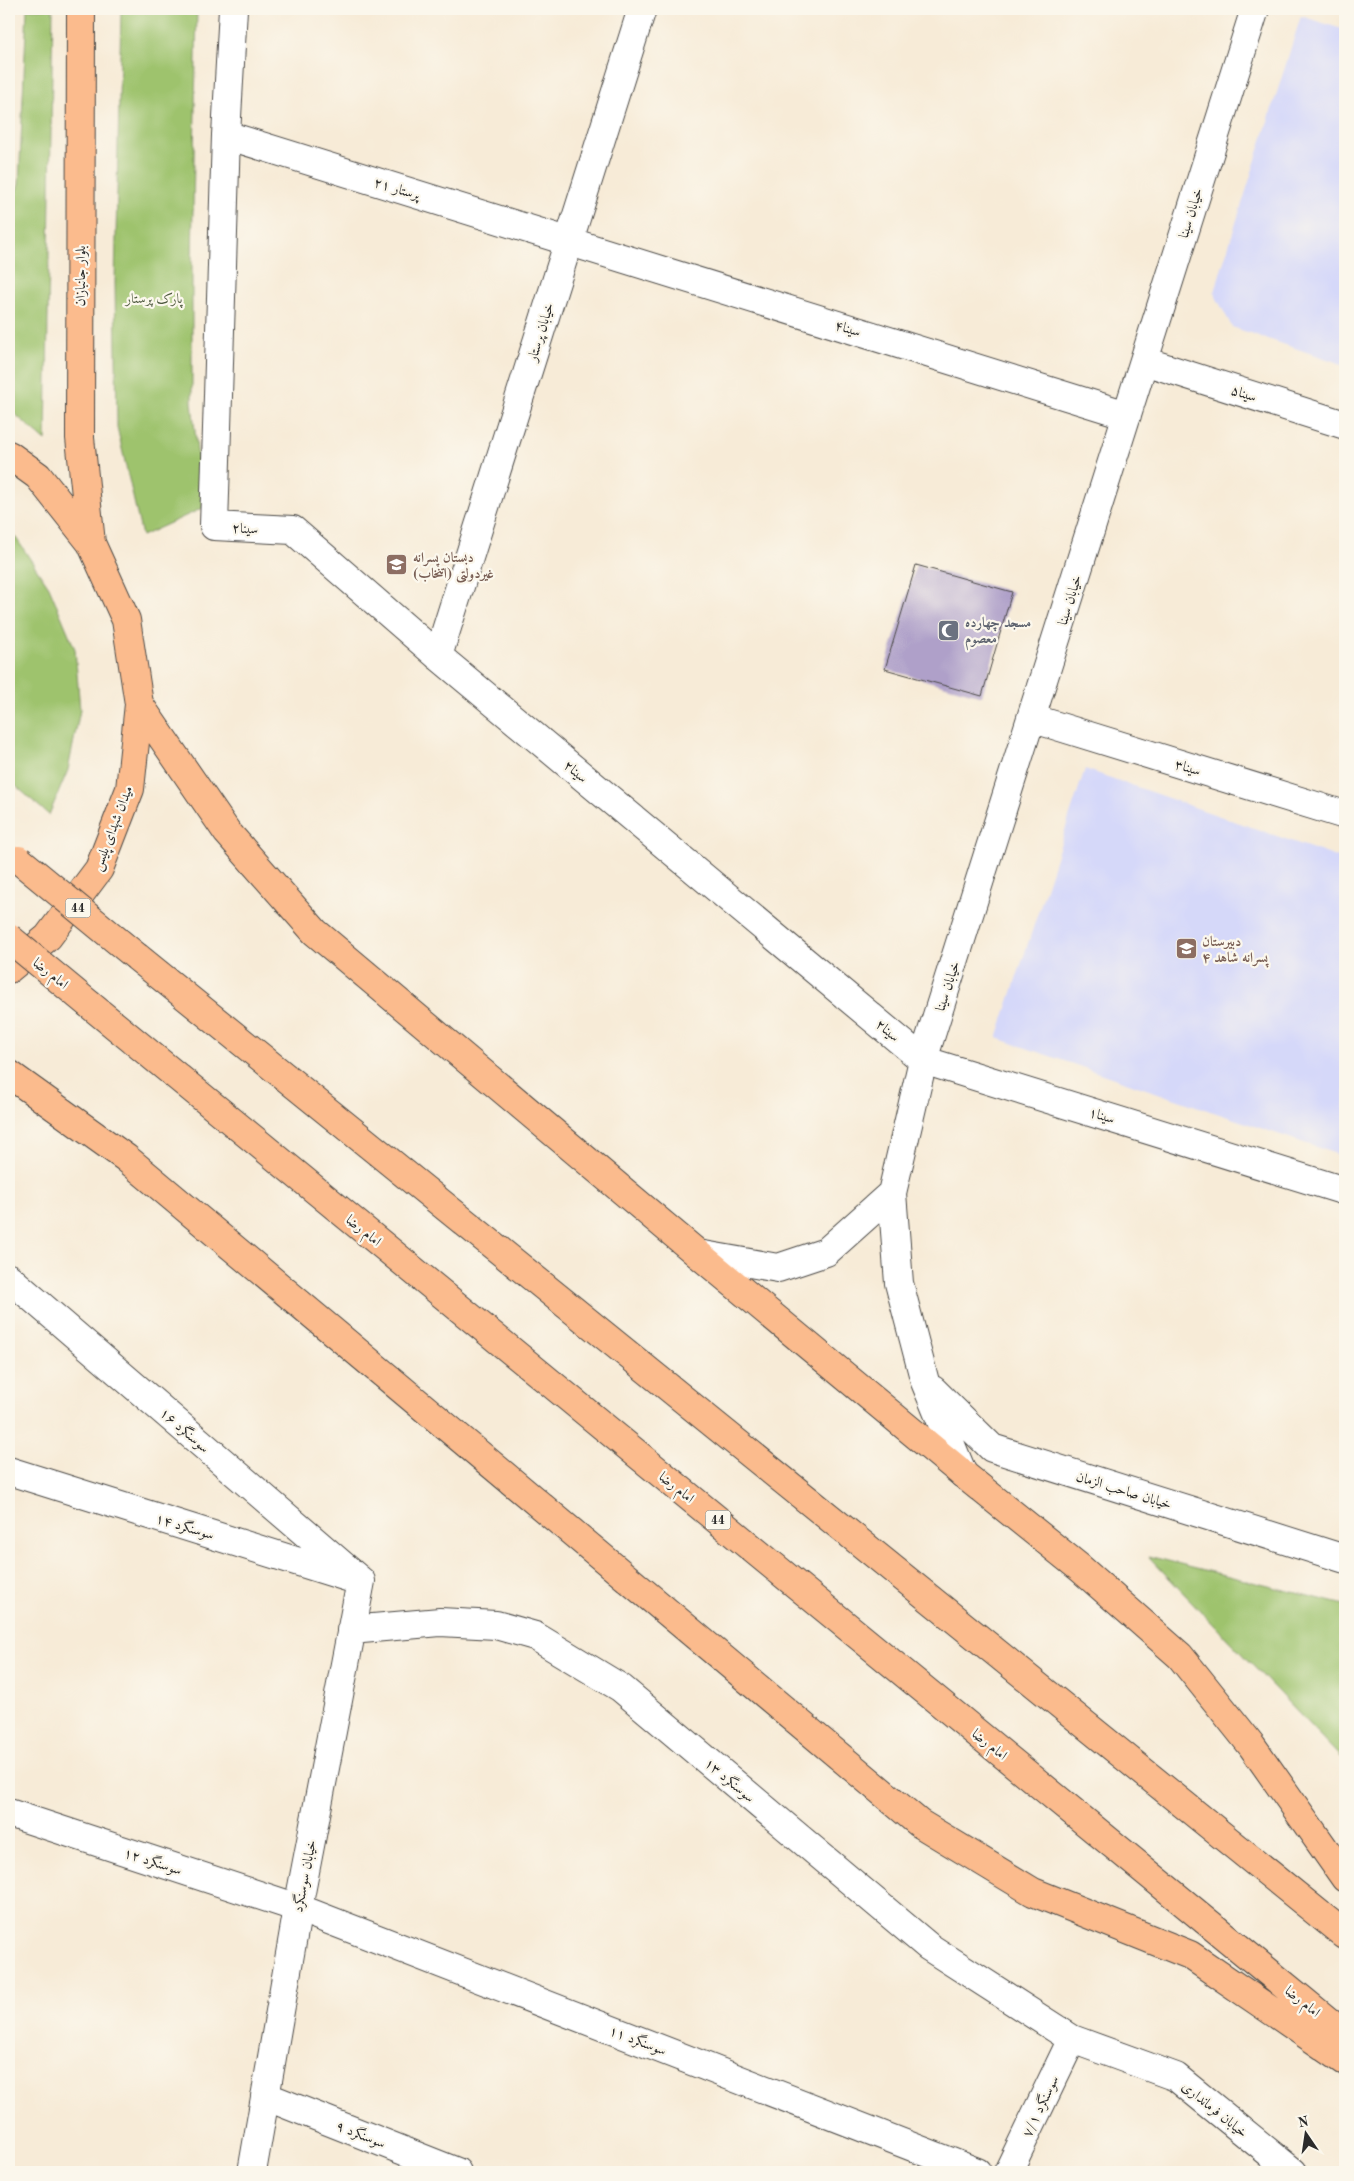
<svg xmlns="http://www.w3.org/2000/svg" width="1354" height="2181" viewBox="0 0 1354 2181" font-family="'Old Standard TT',Amiri,serif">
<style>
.built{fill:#d5d8f9}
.green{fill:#9ec36d;stroke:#64774c}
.building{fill:#afa0c9}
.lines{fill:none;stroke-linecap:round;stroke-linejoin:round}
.minor-casing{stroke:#4a4845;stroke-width:30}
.major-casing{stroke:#4a4845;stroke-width:30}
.highway-casing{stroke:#4a4845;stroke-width:30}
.minor{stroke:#fff;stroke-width:28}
.major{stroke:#fbbb8d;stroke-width:28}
.highway{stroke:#fbbb8d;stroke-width:28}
.highway-bridge-casing{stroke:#4a4845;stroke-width:30;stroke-linecap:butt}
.highway-bridge{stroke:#fbbb8d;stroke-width:28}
.labels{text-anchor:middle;stroke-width:4.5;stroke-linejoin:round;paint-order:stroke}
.shield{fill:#fbf7ec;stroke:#696865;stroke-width:1}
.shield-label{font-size:12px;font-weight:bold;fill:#2b2b2b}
.street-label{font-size:14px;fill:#2b2b2b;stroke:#fbf7ec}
.park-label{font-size:14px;fill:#4e593f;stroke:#fbf7ec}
.education-label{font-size:14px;font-weight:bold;fill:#785e54;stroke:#fbf7ec;text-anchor:start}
.worship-label{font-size:14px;font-weight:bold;fill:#5b616d;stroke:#fbf7ec;text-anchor:start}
</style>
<rect width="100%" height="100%" fill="#fbf7ec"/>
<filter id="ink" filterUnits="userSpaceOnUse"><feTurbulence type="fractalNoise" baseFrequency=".02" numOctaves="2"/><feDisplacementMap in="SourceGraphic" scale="10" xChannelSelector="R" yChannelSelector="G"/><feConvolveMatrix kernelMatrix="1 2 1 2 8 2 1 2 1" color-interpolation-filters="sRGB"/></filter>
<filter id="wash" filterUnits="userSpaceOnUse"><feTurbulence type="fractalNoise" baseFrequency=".0096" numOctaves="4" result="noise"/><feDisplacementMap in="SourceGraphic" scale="20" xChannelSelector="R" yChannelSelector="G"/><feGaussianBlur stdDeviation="1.12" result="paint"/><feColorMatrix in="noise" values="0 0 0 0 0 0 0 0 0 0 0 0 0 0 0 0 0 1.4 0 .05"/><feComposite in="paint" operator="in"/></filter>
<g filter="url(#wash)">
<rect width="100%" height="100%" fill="#f7ebd7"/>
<path class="built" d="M1301,16L1345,30V365L1232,327L1214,293Z
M1085,769L1345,860V1157L997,1038Z"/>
<path class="green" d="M27,9H53L46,441L9,409V211L19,184Z
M121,9H197L192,259V402L203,508L142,536L117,427L115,283Z
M9,531L16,538L49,587L75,649L80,710L68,770L49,815L9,780Z
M1148,1556L1345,1605V1762Z"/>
<g id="blocks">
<path class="building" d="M916,565L1012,592L982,696L885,669Z"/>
</g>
</g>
<g filter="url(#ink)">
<use href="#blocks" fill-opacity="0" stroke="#4a4845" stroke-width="1"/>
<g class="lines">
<defs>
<path id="minor" d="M233,9L226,135L214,526L293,530L438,656L923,1060L1345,1191
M226,135L1127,415
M1144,361L1345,425
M438,656L642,9
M1031,718L1345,815
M698,1254L778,1268L826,1252L892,1193
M9,1278L361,1581
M933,1390L992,1448L1345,1559
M9,1471L350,1578
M963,1474L925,1382L899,1283L892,1193L923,1060L1255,9
M351,1630L440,1622L496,1625L535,1636L621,1688L929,1947L1072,2039L1176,2077L1293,2172
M9,1813L298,1908L977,2172
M265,2096L457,2172
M252,2172L298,1908L361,1581
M1008,2172L1072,2039"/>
<path id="major" d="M81,9L80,438L91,543
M9,455L38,476L91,543L126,620L139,704L130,789L99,869L48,937L9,969"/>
<path id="highway" d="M139,704L227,832L315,932L698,1254L963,1474L1080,1568L1180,1656L1252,1746L1345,1878
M137,957L1345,1935
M90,1005L1345,2035
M9,1074L126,1158L919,1823L1033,1892L1190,1955L1345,2061"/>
</defs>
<use href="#minor" class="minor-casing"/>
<use href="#major" class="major-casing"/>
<use href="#highway" class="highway-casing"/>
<use href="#minor" class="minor"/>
<use href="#major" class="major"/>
<use href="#highway" class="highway"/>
<defs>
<path id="highway-bridge" d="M19,860L137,957
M9,938L90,1005"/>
</defs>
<use href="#highway-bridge" class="highway-bridge-casing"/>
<use href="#highway-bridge" class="highway-bridge"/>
</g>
</g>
<defs>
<symbol id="school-square" viewBox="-11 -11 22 22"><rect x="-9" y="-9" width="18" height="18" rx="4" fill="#8d6e63" stroke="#fbf7ec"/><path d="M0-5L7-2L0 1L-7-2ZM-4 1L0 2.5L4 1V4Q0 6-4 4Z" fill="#fff"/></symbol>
<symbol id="mosque-square" viewBox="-11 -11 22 22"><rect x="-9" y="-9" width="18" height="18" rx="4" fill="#6b7280" stroke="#fbf7ec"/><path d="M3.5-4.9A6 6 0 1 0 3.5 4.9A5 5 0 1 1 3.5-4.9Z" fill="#fff"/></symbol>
</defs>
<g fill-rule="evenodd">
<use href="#school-square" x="384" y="552" width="25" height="25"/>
<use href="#mosque-square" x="936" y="618" width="25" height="25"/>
<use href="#school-square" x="1174" y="936" width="25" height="25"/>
</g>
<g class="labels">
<g class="shield">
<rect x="65.5" y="898.5" width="25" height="19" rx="4"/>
<rect x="705.5" y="1510.5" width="25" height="19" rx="4"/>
</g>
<g class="shield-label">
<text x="78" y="912">44</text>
<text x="718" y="1524">44</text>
</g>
<g class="street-label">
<text transform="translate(397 188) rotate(17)" y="5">پرستار ۲۱</text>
<text transform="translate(1190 213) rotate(-73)" y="5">خیابان سینا</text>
<text transform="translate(80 276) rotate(-90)" y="5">بلوار جانبازان</text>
<text transform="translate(848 328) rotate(17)" y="5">سینا۴</text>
<text transform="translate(540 332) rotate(-73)" y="5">خیابان پرستار</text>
<text transform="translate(1244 393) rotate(18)" y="5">سینا۵</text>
<text transform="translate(245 528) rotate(3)" y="5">سینا۲</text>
<text transform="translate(1069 600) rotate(-73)" y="5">خیابان سینا</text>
<text transform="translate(1188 767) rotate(17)" y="5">سینا۳</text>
<text transform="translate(576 771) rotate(40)" y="5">سینا۲</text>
<text transform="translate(112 828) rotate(-69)" y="5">میدان شهدای پلیس</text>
<text transform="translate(51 973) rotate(39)" y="5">امام رضا</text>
<text transform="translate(947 986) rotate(-72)" y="5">خیابان سینا</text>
<text transform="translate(888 1030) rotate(40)" y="5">سینا۲</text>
<text transform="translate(1102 1115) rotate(17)" y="5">سینا۱</text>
<text transform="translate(364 1230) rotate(39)" y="5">امام رضا</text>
<text transform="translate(185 1430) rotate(41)" y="5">سوسنگرد ۱۶</text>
<text transform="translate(677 1487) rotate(39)" y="5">امام رضا</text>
<text transform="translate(1124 1490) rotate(17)" y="5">خیابان صاحب الزمان</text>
<text transform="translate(185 1526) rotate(17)" y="5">سوسنگرد ۱۴</text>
<text transform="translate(990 1744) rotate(39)" y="5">امام رضا</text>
<text transform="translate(730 1780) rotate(40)" y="5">سوسنگرد ۱۳</text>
<text transform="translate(153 1861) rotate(18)" y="5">سوسنگرد ۱۲</text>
<text transform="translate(304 1876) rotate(-79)" y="5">خیابان سوسنگرد</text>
<text transform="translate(1303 2001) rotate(39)" y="5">امام رضا</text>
<text transform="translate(638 2040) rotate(21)" y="5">سوسنگرد ۱۱</text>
<text transform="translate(1040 2106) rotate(-64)" y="5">سوسنگرد ۷/۱</text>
<text transform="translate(1215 2109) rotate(39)" y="5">خیابان فرمانداری</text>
<text transform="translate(361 2134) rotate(22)" y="5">سوسنگرد ۹</text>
</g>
<g class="park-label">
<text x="154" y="303">پارک پرستار</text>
</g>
<g class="education-label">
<text x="413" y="562">دبستان پسرانه<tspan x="413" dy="16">غیردولتی (اتنخاب)</tspan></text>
<text x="1202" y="946">دبیرستان<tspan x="1202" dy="16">پسرانه شاهد ۴</tspan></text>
</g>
<g class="worship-label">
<text x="965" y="627">مسجد چهارده<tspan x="965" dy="16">معصوم</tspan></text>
</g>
</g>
<rect width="1354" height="2181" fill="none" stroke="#fbf7ec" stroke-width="30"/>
<g transform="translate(1306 2134) rotate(347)" stroke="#fbf7ec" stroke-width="4" paint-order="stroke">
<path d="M0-4L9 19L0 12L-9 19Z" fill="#2b2b2b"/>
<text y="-8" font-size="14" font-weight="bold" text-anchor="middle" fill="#2b2b2b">N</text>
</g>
</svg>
